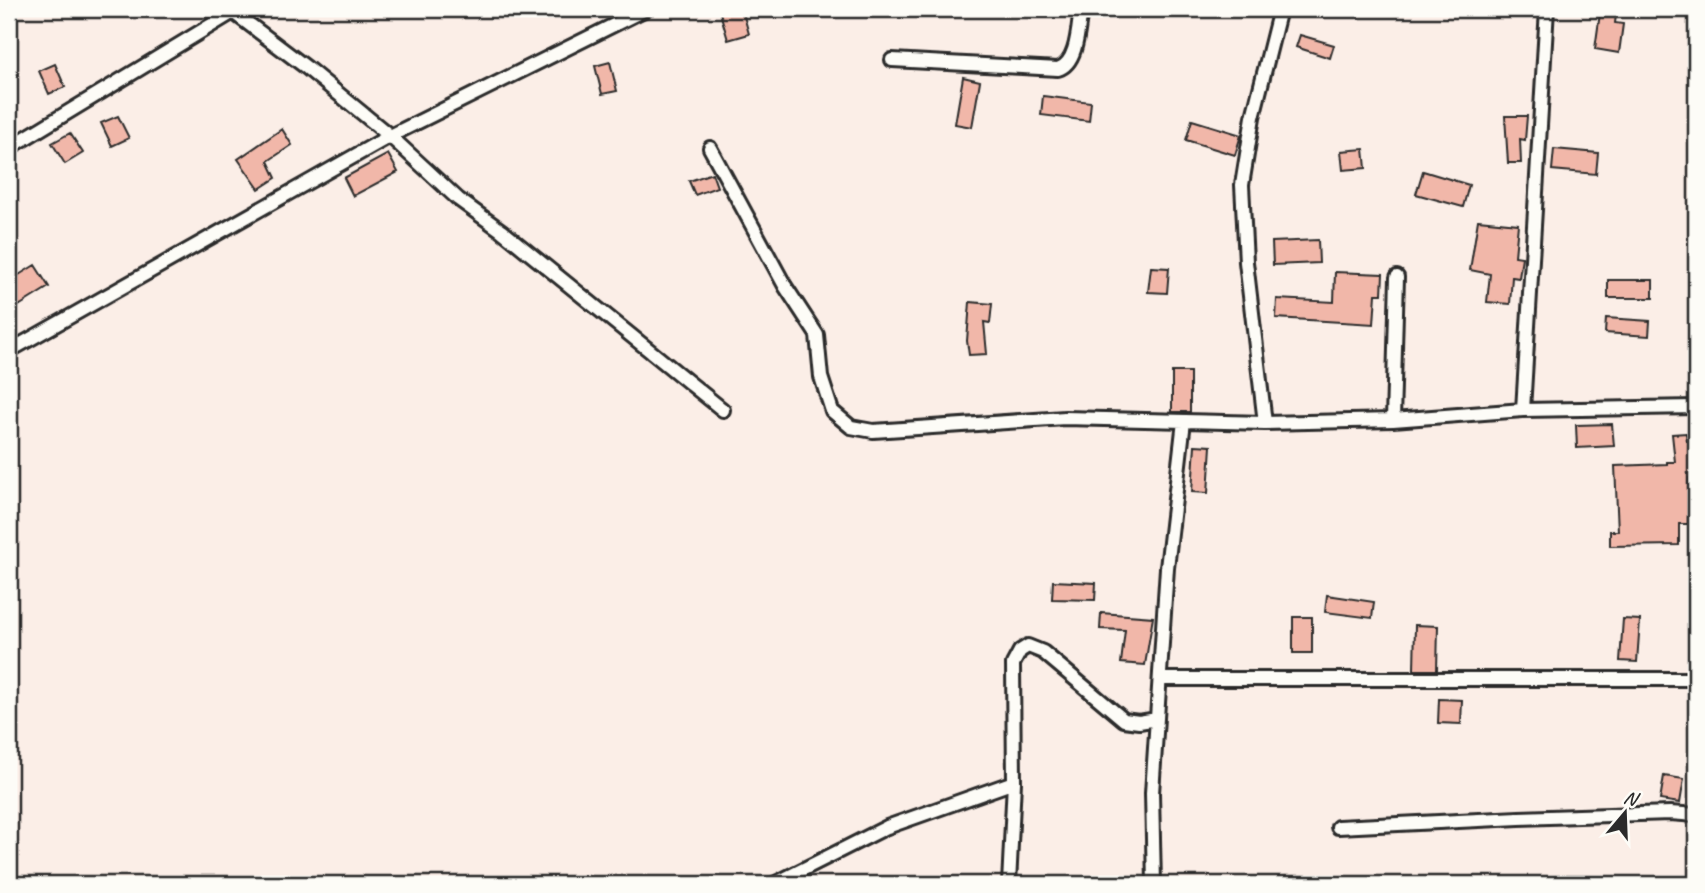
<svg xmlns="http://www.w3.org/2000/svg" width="1705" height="893" viewBox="0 0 1705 893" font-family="Caveat,sans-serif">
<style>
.building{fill:#f1b7a9;stroke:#2b2b2b;stroke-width:2}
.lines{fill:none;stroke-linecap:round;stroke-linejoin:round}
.street-casing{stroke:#2b2b2b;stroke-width:18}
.street{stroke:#fdfcf7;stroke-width:12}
</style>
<rect width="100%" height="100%" fill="#fbeee7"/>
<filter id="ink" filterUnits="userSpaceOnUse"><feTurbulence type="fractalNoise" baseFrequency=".0143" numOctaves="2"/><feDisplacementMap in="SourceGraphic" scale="14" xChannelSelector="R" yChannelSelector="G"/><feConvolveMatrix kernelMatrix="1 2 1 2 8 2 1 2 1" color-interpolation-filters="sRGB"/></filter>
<g filter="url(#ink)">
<path class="building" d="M719,9H742L749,34L728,40Z
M1600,13L1616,15L1615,23L1623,24L1619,53L1595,49Z
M1300,35L1334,45L1330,58L1296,47Z
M610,62L617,91L602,94L595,66Z
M55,64L65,87L49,94L39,71Z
M963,77L980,81L972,127L955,124Z
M1043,96L1091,102L1089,121L1041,115Z
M118,116L129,138L112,146L101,123Z
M1505,116H1527L1525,140L1520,139L1521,163H1508Z
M1192,120L1241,135L1235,155L1186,140Z
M282,129L292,145L268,161L276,178L259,189L238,159Z
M70,133L83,153L65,164L52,143Z
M1364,149L1366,168L1343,170L1341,151Z
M1554,149L1598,153L1596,174L1552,170Z
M388,154L398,172L353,196L344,178Z
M1423,171L1469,185L1463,207L1416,194Z
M712,173L717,187L695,195L689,181Z
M1478,220L1518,224L1515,256L1522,257L1519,278L1512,277L1510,304L1487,302L1490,274L1470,270Z
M1318,240L1319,263L1273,265L1272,242Z
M35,265L49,287L9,312V281Z
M1151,267L1169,268L1167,293L1148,292Z
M1335,272L1383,274L1382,294H1376L1374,324L1276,318L1277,299L1334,302Z
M1608,280H1653V298H1608Z
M970,302L992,304L990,323L984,322L987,354L969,355L967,341Z
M1606,318L1650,321L1649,336L1605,333Z
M1172,372H1190V412H1172Z
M1612,424L1614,446L1577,448L1576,425Z
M1686,433L1687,441H1696V478H1689L1688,524H1679V545L1610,546V531H1618L1615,466L1667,464V462H1675L1672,434Z
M1195,445L1211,446L1208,493L1192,492Z
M1053,581L1096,583L1095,600L1052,599Z
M1327,595L1374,602L1372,618L1325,612Z
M1101,613L1153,617L1145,665L1121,663L1125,630L1100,629Z
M1293,617H1312V653H1293Z
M1623,619L1640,620L1637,662L1620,661Z
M1415,625L1438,626L1437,670H1414Z
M1439,699L1462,700L1461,724L1438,723Z
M1664,776L1684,779L1680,803L1660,800Z"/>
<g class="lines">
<defs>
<path id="street" d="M229,9L307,68L390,136L458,199L502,231L723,410
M892,60L1058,69C1078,63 1078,26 1081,9
M9,148L238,9
M710,148L785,286L817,335L821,377L832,411L851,427L873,431L1065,418L1265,423L1393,420L1523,410L1696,407
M9,351L390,136L646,9
M1523,410L1547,9
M1393,420L1397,277
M1265,423L1246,262L1242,185L1253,117L1280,9
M1160,679H1696
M1338,827L1519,818L1670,813L1696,815
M774,884L887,827L1014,782L1013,664L1020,651L1028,646L1043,652L1124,720L1139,722L1157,719
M1009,884L1014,782
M1154,884L1152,793L1167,568L1184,421"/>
</defs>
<use href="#street" class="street-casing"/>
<use href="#street" class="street"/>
</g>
</g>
<rect width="1705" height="893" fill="none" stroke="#fdfcf7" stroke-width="35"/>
<rect x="18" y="18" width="1670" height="858" fill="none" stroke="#2b2b2b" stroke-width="2.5" filter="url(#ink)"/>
<g transform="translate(1625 813) rotate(19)" stroke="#fdfcf7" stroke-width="5" paint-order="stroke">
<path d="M0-5L12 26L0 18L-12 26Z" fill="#2b2b2b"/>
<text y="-10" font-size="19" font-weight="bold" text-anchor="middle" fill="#2b2b2b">N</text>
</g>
</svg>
